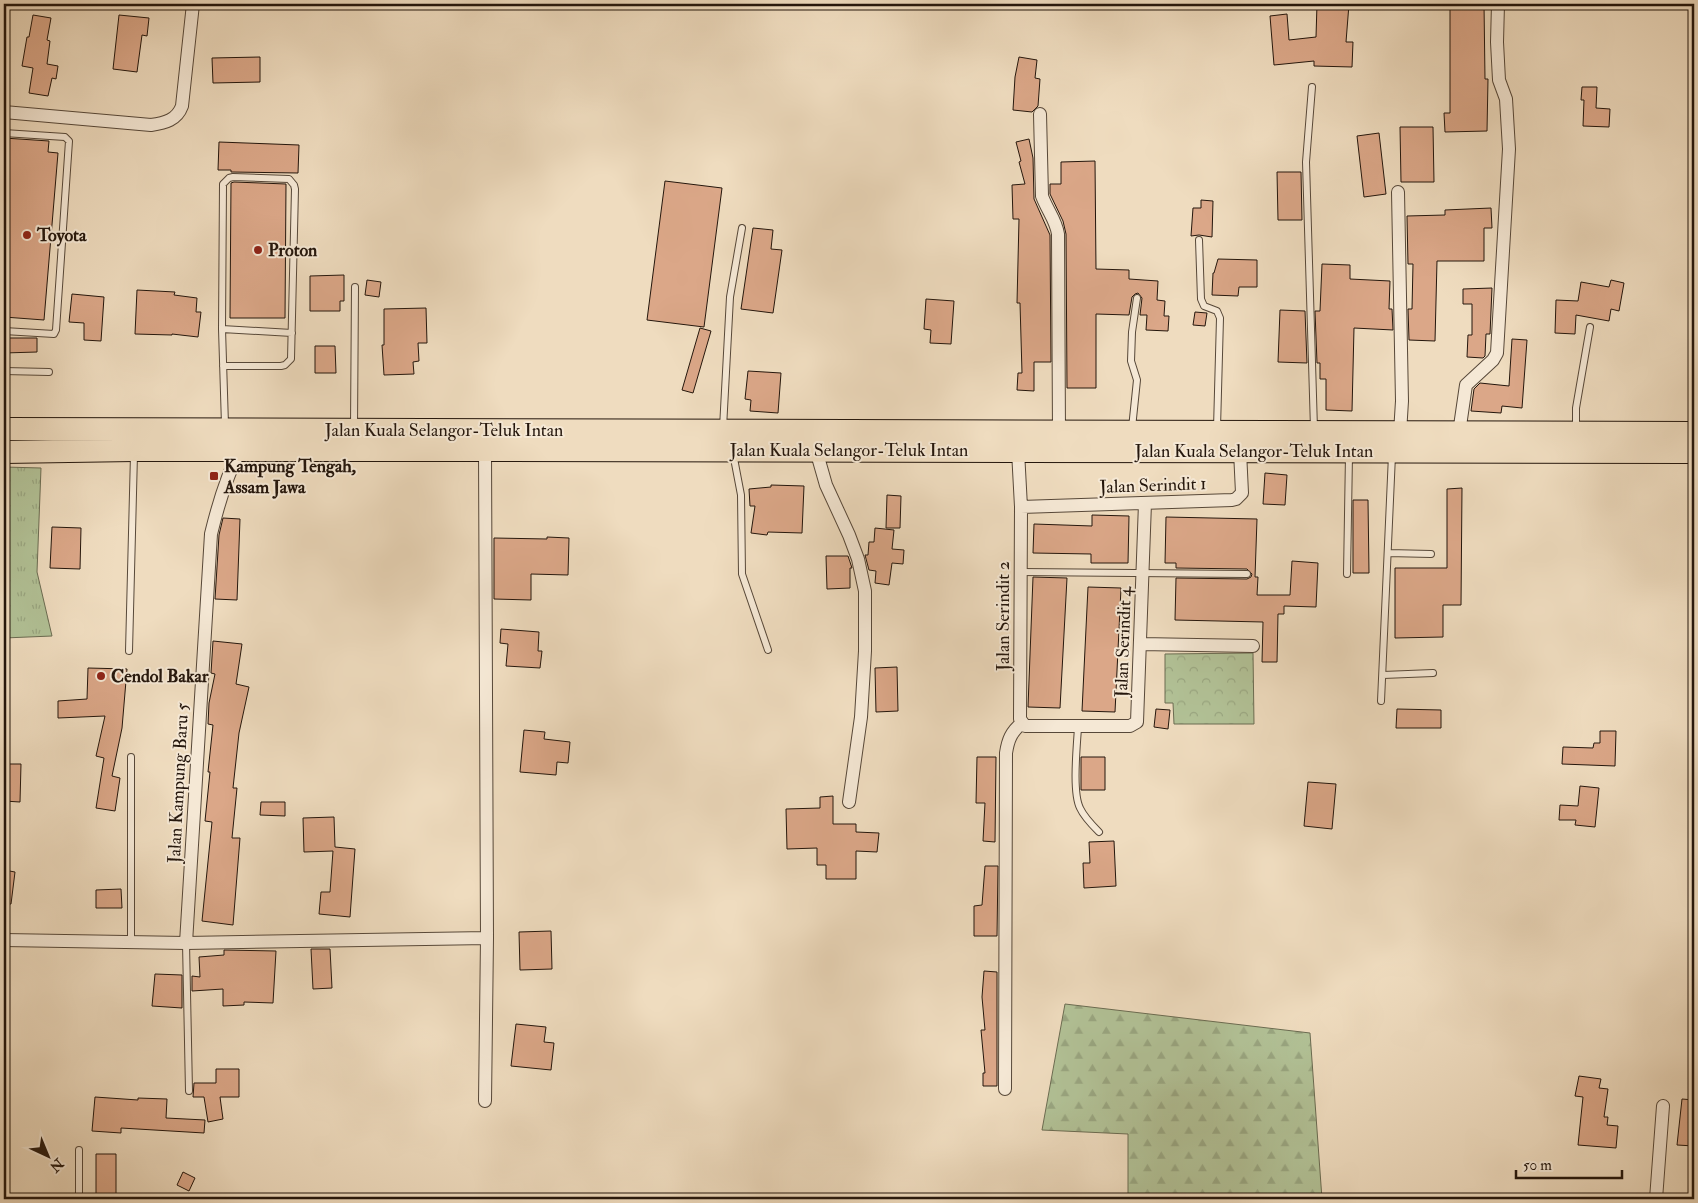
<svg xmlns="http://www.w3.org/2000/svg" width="1698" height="1203" viewBox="0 0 1698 1203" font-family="'IM FELL Double Pica',serif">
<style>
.grass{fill:url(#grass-tufts);stroke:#6b6c52}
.forest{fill:url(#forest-firs);stroke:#6b6c52}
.park{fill:url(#park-crowns);stroke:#6b6c52}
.building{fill:#dba788;stroke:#24160c}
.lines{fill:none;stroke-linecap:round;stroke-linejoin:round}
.lane-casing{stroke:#574839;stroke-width:8}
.street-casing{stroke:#574839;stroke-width:14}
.highway-casing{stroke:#24160c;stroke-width:24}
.lane{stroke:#f5e8d5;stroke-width:6}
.street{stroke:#f5e8d5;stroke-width:12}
.highway{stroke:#efdcbf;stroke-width:22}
.poi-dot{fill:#8f2418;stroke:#f5e8d5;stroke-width:2}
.labels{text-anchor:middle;stroke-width:4;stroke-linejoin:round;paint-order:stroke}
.poi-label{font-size:18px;font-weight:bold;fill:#24160c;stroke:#f5e8d5;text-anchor:start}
.street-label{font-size:18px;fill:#24160c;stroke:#f5e8d5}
</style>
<defs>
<pattern id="grass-tufts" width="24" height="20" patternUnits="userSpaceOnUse" patternTransform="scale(1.25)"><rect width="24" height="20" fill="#b2c297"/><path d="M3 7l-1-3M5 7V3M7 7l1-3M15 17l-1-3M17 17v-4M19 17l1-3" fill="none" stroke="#99a681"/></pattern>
<pattern id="forest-firs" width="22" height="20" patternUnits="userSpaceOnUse" patternTransform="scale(1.25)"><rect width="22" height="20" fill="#b2c297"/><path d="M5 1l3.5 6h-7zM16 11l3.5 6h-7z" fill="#99a681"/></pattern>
<pattern id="park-crowns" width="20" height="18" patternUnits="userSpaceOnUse" patternTransform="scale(1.25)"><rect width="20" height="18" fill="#b2c297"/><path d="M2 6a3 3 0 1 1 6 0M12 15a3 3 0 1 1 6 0" fill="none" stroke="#99a681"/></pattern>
</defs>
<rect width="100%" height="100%" fill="#efdcbf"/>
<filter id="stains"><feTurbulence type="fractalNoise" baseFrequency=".004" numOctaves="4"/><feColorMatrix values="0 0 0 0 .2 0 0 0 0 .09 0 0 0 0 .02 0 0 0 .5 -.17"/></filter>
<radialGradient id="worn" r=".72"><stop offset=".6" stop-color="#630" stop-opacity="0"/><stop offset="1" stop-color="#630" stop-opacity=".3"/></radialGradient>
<path class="grass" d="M4,467L41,468L37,572L52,636L4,638Z"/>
<path class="forest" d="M1065,1004L1310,1033L1322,1199H1128V1134L1042,1130Z"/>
<path class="park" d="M1253,653L1254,724H1174L1173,703H1165V654Z"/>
<path class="building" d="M1317,4H1349L1346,42H1353L1352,67L1314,66V61L1274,65L1270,16L1287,14L1289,40L1316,37Z
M1450,4H1484L1485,79H1488L1487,131L1445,132L1444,113H1450Z
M33,15L51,18L47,40L50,41L47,64L58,66L56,79L52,78L48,96L29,93L33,68L22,66L27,37H29Z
M119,15L149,18L147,36L142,35L137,72L113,69Z
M260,57V82L213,83L212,58Z
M1019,57L1037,60L1035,78L1040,79L1038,106L1032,112L1013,110L1015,77Z
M1582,87H1597L1596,108L1610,109L1609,127L1583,126L1584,100H1581Z
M1400,127H1433L1434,182H1401Z
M1379,133L1386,194L1364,197L1357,136Z
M4,138L49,141L48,152L58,153L44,320L4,317Z
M1029,139L1033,158L1034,199L1050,235L1051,362H1034V391L1017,390L1018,373H1022L1020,303H1017L1019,219H1013L1012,185L1025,184L1019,162L1021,161L1016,142Z
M219,142L299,145L298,173L231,172V170H218Z
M1095,161L1096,269L1129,270V279L1158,281L1157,300L1165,301L1164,316H1169L1168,331L1146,330L1147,315H1140L1142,298L1138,293L1135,294L1132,297L1129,315L1096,314V388H1067L1066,234L1063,221L1050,194V184H1061V162Z
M1277,172H1301L1302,220H1278Z
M665,181L722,188L704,327L647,320Z
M234,182L286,184L285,318H230L231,183Z
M1201,200L1213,201L1212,237L1199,235L1191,236L1193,208H1201Z
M1491,208L1492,228H1484V261H1437L1435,341L1409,340L1408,309H1412L1413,264H1408L1407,216L1445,215V210Z
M753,228L773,230L771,249L782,250L773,313L741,309Z
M1218,259L1257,260V287H1239L1238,296L1212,295L1213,273H1214Z
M1322,264L1350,265V279L1390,281L1389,309H1392L1393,330L1354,328L1352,411L1326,410V379H1320V363H1317L1315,311H1320Z
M344,275V301H340V311H310V276Z
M367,280L381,282L379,297L365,295Z
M1611,280L1624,283L1619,311L1611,309L1609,321L1576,315L1575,334L1555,333L1556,300L1578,301L1581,282L1609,287Z
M1492,288L1490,334H1486L1485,356L1483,358L1467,357L1468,335H1472V304H1463V289Z
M137,290L175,292L174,295L197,298L196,312H201L198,337L172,334V335L135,334Z
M72,294L104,297L101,341L84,340V323L69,322Z
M926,299L954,301L951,344L930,343L931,330L924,329Z
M426,308L427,343H418L419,361L413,362L414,374L384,375L382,345H384V309Z
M1280,310L1305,311L1307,363L1278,362Z
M1195,312L1207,313L1205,326L1193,325Z
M700,328L711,331L693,393L682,390Z
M4,338H37V352L4,353Z
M1512,339L1527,340L1522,408L1502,406L1501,413L1471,411L1474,389L1480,383L1509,386Z
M315,346H335L336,373H315Z
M748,371L781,373L778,413L750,411L751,400L745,399Z
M1265,473L1287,475L1285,505L1263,504Z
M771,485L804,486L802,533L768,532L767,535L751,533L755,506H750L749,489L771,487Z
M1462,488L1461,605H1443V637L1395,638V568H1447V489Z
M887,495L901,496L900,528H886Z
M1353,500H1368L1369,573H1353Z
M1092,515L1129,516L1128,563H1091V554L1033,553L1034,524L1092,526Z
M1166,517L1257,519L1255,577H1258L1257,595H1290L1292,561L1318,563L1316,607L1284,606V614H1278L1277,662H1262L1263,622L1175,620L1176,578L1247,579L1251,577L1252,574L1247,569L1176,568V563H1165Z
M223,518L240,519L237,600L215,599L219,535Z
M52,527L81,528L80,569L50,568Z
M875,528L894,530L892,549L904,550L903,564L892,563L889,585L875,583L876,571L869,570L865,555H868L869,542H874Z
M547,537L569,538L568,575L531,574V600L494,599V538L547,539Z
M826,556H848L852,568H850V588L827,589Z
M1033,577L1067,578L1060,708L1028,707Z
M1088,587L1121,588L1115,712L1082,711Z
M501,629L539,632L538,651H542L540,668L506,666L508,644L500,643Z
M213,641L242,644L236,684L249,687L239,733L233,788H237L232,838H240L233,925L202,921L212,822L205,821L210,772H208L213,725L208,724L209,703L215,674L211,673Z
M897,667L898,711L876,712L875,668Z
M88,668L127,669L122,728L112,776L120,778L115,811L96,808L104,758L96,756L105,716L58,718V701L87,699Z
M1156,709L1170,710L1168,729L1154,727Z
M1397,709L1441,710V728H1396Z
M524,730L545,732L544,739L570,742L568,763L557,762L556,775L520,772Z
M1600,731H1616L1615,766L1562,764L1563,747L1593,748L1594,743H1600Z
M977,757H996L995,842L983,841L985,803H976Z
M1081,757H1105V790H1081Z
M4,764H21L20,802L4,801Z
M1308,782L1336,784L1332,829L1304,826Z
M1580,786L1599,788L1595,827L1575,825L1576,820H1559L1560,805L1578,806Z
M833,796V824H856V832L879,833L877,852L856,851V879H826V865H817V848L787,849L786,809L820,808V797Z
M261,802H285V816L260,815Z
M334,817L335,847L355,849L350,917L319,914L321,892H330L333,851L304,852L303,818Z
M1114,841L1116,886L1084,888L1083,863H1090L1089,842Z
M985,866H998L997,936H974V906L982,905Z
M4,870L15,872L11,904H4Z
M121,889L122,908H96V890Z
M551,931L552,969L520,970L519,932Z
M311,949H330L332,988L313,989Z
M224,950L276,951L273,1003L244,1002V1005L223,1006V989L192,991V976L200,977L199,957L224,955Z
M984,971L997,972V1086H983V1073H985L981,1030H985L982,997Z
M155,974L182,975V1008L152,1006Z
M516,1024L546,1027L544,1042L554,1043L551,1070L511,1066Z
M216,1069H239V1097H220L223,1119L208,1122L204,1097H193L194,1083H216Z
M1579,1076L1601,1079L1599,1088L1608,1089L1604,1117H1608L1607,1125L1618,1126L1616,1148L1578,1145L1583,1097L1575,1096Z
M95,1097L138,1100V1098L167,1099L166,1118L205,1120L204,1133L121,1128V1133L92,1131Z
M1682,1099L1694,1100V1146L1677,1145Z
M96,1154H116V1199H96Z
M183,1172L195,1178L189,1191L177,1185Z"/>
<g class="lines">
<defs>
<path id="lane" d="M1312,87L1306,162L1314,429
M4,133L65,137L69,141L56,330L54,334L4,331
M1199,240L1201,299L1204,306L1217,311L1220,318L1217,428
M222,329L292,333
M223,366H281L285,365L291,359L295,189L294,185L289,179L233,177L229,178L223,184L222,329L225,425
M4,371L49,372
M4,385L6,425
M354,426L355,287
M723,428L730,297L742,228
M1132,428L1137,380L1131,361L1132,332L1137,298
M1576,430V408L1590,327
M733,453L741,495L742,574L768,650
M1388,553L1431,554
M1021,572L1247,574
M1347,574L1349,455
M129,651L134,454
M1383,675L1433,673
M1381,701L1392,455
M1078,727C1077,746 1072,792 1080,808C1084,817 1092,825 1099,832
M131,941V757
M186,943L189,1091
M79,1150V1199"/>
<path id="street" d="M4,112L151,125C165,123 177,120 182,106L193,4
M1040,114L1042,196C1047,210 1056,220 1058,234L1059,432
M1398,192L1402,401L1400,433
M1459,433L1466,385L1493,360L1497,353L1509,149L1506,99L1499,80L1497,42L1498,4
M485,450L487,938L485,1101
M816,450L826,485L849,535L858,559L865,591V651L861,717L849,802
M1018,451L1021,507L1020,719L1025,726H1130L1137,722L1145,503
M1021,507L1232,500L1236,499L1242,493L1240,451
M1141,644L1253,646
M4,940L186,943L487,938
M186,943L211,534C218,505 226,477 240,450
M1005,1089L1006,753C1008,740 1011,732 1022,723
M1656,1199L1663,1106"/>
<path id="highway" d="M4,429L1694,433
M4,452L134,450H485L1694,452"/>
</defs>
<use href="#lane" class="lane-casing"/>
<use href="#street" class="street-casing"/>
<use href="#highway" class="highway-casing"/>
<use href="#lane" class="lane"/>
<use href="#street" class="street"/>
<use href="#highway" class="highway"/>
</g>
<g class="poi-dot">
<circle cx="27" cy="235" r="5"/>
<circle cx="258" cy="250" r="5"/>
<rect x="209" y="471" width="10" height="10" rx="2.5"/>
<circle cx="101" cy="676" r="5"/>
</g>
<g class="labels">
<g class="poi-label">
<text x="37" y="241">Toyota</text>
<text x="268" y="256">Proton</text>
<text x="224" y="472">Kampung Tengah,<tspan x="224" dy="21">Assam Jawa</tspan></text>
<text x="111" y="682">Cendol Bakar</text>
</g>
<g class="street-label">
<text x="444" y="436">Jalan Kuala Selangor-Teluk Intan</text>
<text x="849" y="456">Jalan Kuala Selangor-Teluk Intan</text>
<text x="1254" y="457">Jalan Kuala Selangor-Teluk Intan</text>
<text transform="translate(1153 485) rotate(-2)" y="6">Jalan Serindit 1</text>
<text transform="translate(1003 616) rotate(-90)" y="6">Jalan Serindit 2</text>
<text transform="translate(1123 642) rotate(-88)" y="6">Jalan Serindit 4</text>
<text transform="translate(178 783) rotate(-87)" y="6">Jalan Kampung Baru 5</text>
</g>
</g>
<rect width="1698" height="1203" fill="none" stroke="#efdcbf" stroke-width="20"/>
<rect x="5" y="5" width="1688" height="1193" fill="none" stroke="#24160c" stroke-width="2.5"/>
<rect x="10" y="10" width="1678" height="1183" fill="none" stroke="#24160c"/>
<g transform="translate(48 1156) rotate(136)" stroke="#f5e8d5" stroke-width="4" paint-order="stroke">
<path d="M0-4L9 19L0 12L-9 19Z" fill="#24160c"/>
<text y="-8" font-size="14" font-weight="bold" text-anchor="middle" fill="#24160c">N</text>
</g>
<path d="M1516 1170v8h106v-8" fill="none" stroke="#24160c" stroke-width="2.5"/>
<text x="1523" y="1170" font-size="15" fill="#24160c" stroke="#f5e8d5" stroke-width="4" paint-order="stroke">50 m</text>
<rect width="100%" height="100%" filter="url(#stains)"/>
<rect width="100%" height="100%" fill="url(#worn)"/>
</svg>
